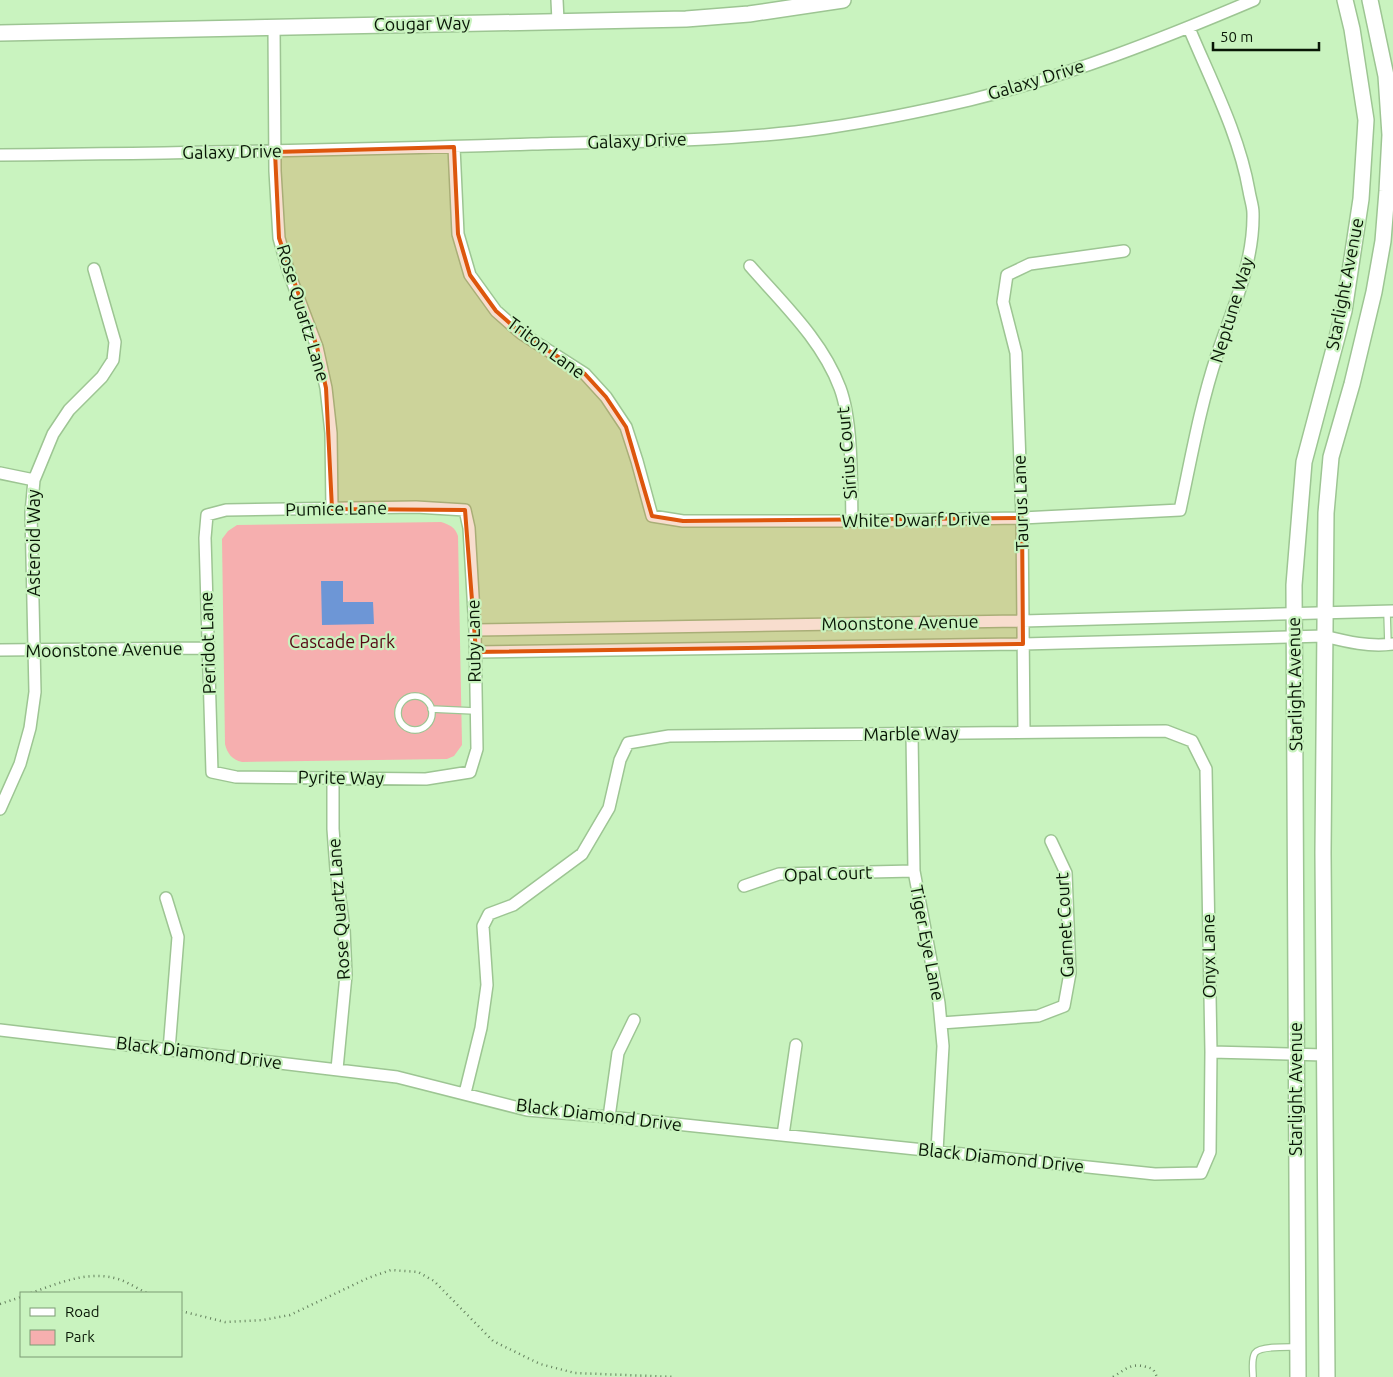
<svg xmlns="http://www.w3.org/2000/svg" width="1393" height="1377" viewBox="0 0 1393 1377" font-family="Ubuntu,sans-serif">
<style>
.green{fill:#f6afaf}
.water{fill:#6d96d6}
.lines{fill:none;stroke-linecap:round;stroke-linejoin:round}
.service-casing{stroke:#9dc593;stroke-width:8}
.minor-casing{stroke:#9dc593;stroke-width:14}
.tertiary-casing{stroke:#9dc593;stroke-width:18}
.path{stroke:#637e5c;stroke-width:2.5;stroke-dasharray:1 4;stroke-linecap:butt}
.service{stroke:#fff;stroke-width:5.5}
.minor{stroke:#fff;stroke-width:11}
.tertiary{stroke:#fff;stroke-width:15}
.marked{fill:#dd560c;fill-opacity:0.2;stroke:#dd560c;stroke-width:4;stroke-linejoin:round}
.labels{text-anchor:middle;stroke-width:4.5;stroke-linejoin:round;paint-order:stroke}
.street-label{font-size:18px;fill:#091706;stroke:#c9f3bf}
.park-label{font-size:18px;fill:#560714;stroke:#c9f3bf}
</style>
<rect width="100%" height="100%" fill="#c9f3bf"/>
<path class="green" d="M441,522C450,525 455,527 458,536L462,745L454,756L447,759L242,762C232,760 227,753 225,744L222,539L228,531L237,525Z"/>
<path class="water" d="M321,581H343V602H373L374,624L322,625Z"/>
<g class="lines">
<defs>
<path id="service" d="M1387,612L1388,645
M398 713a17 17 0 1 1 34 0a17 17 0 1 1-34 0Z
M431,709L475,711
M1253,1377C1253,1370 1251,1359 1255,1353C1260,1346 1289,1347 1298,1347"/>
<path id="minor" d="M557,0L558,21
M274,27L275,171L279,238L289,273L317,347L326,388L331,433L332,509
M454,147L458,234L470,275L496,311L521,333L585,374L606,397L626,427L637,461L652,516L683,521H852L1022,518L1180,510C1191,459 1200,406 1217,355C1232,309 1254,264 1253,213C1253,206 1250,198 1249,191C1239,134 1211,81 1189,28
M0,155C177,153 354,150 532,144C629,141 729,142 826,128C874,121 923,111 970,100C1068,76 1162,39 1254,0
M750,266C783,304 822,340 840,388C853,423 851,483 852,521
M0,473L34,480
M416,507L465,510L469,528L475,630L477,749L470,772L426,779L236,777L212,772L205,538L207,515L226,510Z
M475,630L1023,621L1393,611
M0,650L208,648
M476,652L1023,644L1324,636C1348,642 1369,647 1393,644
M1024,732L1022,518L1016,353L1003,302L1007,275L1030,264L1124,251
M912,734L914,871L939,1003L943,1046L937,1151
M333,778V829L336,869L344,929L346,975L337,1069
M0,809L20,764L30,728L35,692L31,513L34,480L53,434L69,410L102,377L113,360L115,342L94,269
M744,886L779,874L914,871
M166,898L178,937L169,1050
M941,1023L1038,1016L1064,1006L1070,973L1066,873L1051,841
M0,1030L397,1077L527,1110L609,1117L1155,1174L1201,1173L1210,1152L1211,1052L1206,769L1192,741L1166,731L669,736L628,743L620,760L609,808L582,854L513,905L489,914L483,926L487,985L481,1028L465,1093
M1211,1052L1324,1055
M609,1117L618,1053L634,1020
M783,1135L796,1045"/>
<path id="tertiary" d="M0,33L686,19L749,14L843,0
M1298,1377L1294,585L1304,462L1344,311L1361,199L1366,120L1352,29L1345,0
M1327,1377L1323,853L1326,513L1331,457L1352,384L1374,292L1383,241L1387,191L1390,135L1386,76L1370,0"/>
</defs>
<use href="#service" class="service-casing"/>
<use href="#minor" class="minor-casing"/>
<use href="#tertiary" class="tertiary-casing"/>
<path class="path" d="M31,1293C59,1283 88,1270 118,1279C128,1282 138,1289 147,1293
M0,1304L21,1297
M181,1311L225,1322L263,1320L290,1315L368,1278L391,1270L418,1272L434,1281L493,1341L540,1364L575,1373L675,1377
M1113,1377C1130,1366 1133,1362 1153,1369L1157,1377"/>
<use href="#service" class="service"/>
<use href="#minor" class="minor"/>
<use href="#tertiary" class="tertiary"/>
</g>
<path class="marked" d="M454,147L458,234L470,275L496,311L521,333L585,374L606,397L626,427L652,516L683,521L1022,518L1023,644L476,652L465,510L332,509L326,388L317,347L279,238L275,152Z"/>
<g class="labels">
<g class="street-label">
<text transform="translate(422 24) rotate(-1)" y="6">Cougar Way</text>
<text transform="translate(1036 80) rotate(-17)" y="6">Galaxy Drive</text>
<text transform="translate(637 141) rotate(-2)" y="6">Galaxy Drive</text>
<text transform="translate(232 152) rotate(-1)" y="6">Galaxy Drive</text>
<text transform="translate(1345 284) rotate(-79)" y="6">Starlight Avenue</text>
<text transform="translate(1232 310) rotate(-73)" y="6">Neptune Way</text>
<text transform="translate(303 313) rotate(73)" y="6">Rose Quartz Lane</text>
<text transform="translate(546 348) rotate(36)" y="6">Triton Lane</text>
<text transform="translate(847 453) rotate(-95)" y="6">Sirius Court</text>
<text transform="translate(1021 503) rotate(-92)" y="6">Taurus Lane</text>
<text transform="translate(336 509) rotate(-1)" y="6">Pumice Lane</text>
<text transform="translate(916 520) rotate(-1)" y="6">White Dwarf Drive</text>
<text transform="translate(34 543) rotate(-90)" y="6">Asteroid Way</text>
<text transform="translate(900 623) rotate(-1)" y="6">Moonstone Avenue</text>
<text transform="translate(474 641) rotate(-91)" y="6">Ruby Lane</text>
<text transform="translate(208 643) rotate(-92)" y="6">Peridot Lane</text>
<text transform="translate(104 650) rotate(-1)" y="6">Moonstone Avenue</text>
<text transform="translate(1295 684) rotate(-91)" y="6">Starlight Avenue</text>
<text transform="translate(911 734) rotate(-1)" y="6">Marble Way</text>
<text transform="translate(341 778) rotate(1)" y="6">Pyrite Way</text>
<text transform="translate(828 874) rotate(-2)" y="6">Opal Court</text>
<text transform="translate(339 909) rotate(-94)" y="6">Rose Quartz Lane</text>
<text transform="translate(1065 925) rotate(-93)" y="6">Garnet Court</text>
<text transform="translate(927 943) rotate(79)" y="6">Tiger Eye Lane</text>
<text transform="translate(1209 956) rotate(-91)" y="6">Onyx Lane</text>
<text transform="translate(199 1053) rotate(7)" y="6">Black Diamond Drive</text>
<text transform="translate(1296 1089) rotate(-90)" y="6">Starlight Avenue</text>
<text transform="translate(599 1115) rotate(7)" y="6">Black Diamond Drive</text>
<text transform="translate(1001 1158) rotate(6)" y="6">Black Diamond Drive</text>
</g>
<g class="park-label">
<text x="342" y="648">Cascade Park</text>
</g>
</g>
<rect x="20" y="1292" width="162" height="65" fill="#c9f3bf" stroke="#7c9b75"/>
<rect x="30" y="1308" width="25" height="8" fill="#ffffff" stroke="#7c9b75"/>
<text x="65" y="1317" font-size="15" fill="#091706">Road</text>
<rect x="30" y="1330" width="25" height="15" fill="#f6afaf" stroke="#7c9b75"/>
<text x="65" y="1342" font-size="15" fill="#091706">Park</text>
<path d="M1213 42v8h106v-8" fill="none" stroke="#091706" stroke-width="2.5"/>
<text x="1220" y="42" font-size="15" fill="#091706" stroke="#c9f3bf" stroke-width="4" paint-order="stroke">50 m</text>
</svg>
